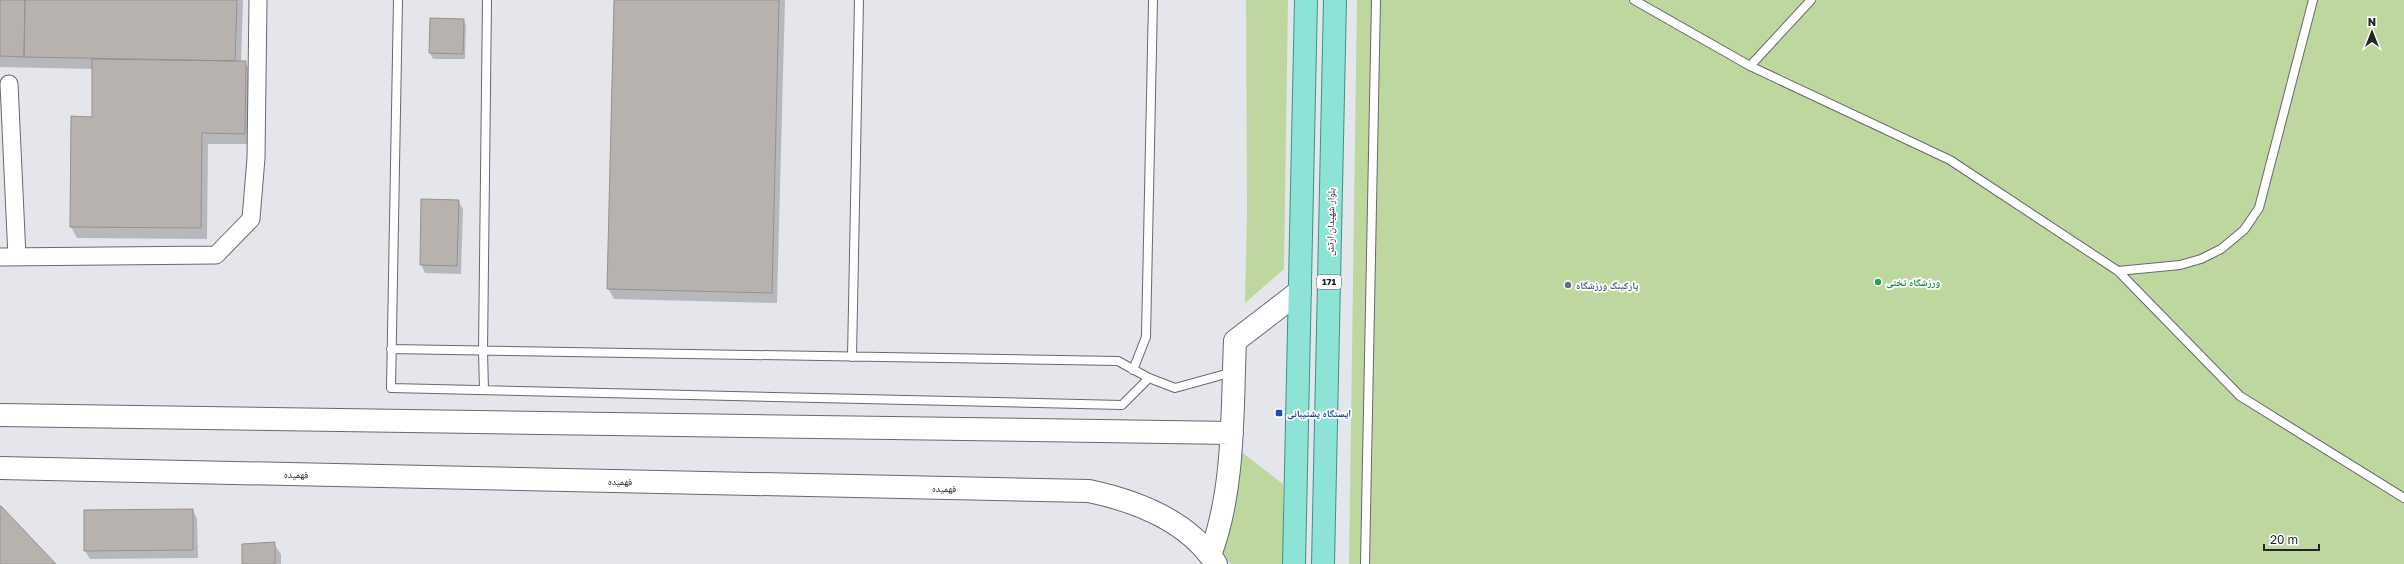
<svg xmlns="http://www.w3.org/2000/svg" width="2404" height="564" viewBox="0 0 2404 564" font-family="'Golos Text','Noto Naskh Arabic',sans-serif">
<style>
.green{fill:#bed79f}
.shadow{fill:#0003}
.building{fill:#b8b2af;stroke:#97918e}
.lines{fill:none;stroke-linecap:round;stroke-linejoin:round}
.lane-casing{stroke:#68696e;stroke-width:10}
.street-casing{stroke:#68696e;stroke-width:19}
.secondary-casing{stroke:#68696e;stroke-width:24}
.primary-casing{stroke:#379587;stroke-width:24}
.lane{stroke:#fff;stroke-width:8}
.street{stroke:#fff;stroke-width:17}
.secondary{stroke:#fff;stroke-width:22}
.primary{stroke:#8de3d6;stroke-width:22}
.leisure-dot{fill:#2e9e5b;stroke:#fff;stroke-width:1.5}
.service-dot{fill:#5c6f8a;stroke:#fff;stroke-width:1.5}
.transit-dot{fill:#1a4fb4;stroke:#fff;stroke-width:1.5}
.labels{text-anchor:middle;stroke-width:3.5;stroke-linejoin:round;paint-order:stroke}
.shield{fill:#fff;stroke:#666668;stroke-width:1}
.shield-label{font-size:9px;font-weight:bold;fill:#242527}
.street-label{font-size:10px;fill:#242527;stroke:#fff}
.leisure-label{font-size:10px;font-weight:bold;fill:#27864d;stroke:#fff;text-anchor:start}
.service-label{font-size:10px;font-weight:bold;fill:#4e5e75;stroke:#fff;text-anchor:start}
.transit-label{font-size:10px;font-weight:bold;fill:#164399;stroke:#fff;text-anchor:start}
</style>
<rect width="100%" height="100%" fill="#e5e6ec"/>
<path class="green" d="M1246,0H1288L1284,269L1245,303L1247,209Z
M1357,0H2404V564H1349Z
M1239,450L1283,484V564H1231L1222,552Z"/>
<path class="shadow" d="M0,0H243L241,62H245L251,73V144H208L207,239L77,238L71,227L93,118V69L0,67Z
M615,0H785L777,303L614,299L608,288Z
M463,20L466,25L465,59H433L430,53Z
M458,201L463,209L461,274L425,273L421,264Z
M193,510L197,519L198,558L90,559L85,551Z
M274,544L281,554V564H243Z"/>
<path class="building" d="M0,0H25L24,57L0,56Z
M25,0H237L235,61L24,57Z
M614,0H779L772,293L607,289Z
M430,18L464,19L463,54L429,53Z
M92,59L246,61L245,134L202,133L201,228L70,227L71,116L92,117Z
M421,199L459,200L457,266L420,265Z
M0,506H1L56,564H0Z
M193,509V550L84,551V510Z
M275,542V564H242V544Z"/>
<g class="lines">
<defs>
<path id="lane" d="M398,0L391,388L1122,405L1149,378
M1634,0L1750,66L1950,160L2118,271L2180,265L2201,259L2221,249L2244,230L2259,208L2313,0
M1750,66L1811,0
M2118,271L2240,396L2404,498
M391,349L1118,361L1149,378L1175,388L1233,372
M852,357L859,0
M1133,370L1146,337L1153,0
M484,390L483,351L487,0
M1365,564L1376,0"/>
<path id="street" d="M9,84L17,257
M0,257L216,255L251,219L256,158L258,0"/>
<path id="secondary" d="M0,415L1232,433
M0,468L1089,491C1136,501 1189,521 1216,564
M1210,555C1235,490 1232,410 1235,341L1300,291"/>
<path id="primary" d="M1294,564L1306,0
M1323,564L1335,0"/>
</defs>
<use href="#lane" class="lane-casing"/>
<use href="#street" class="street-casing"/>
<use href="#secondary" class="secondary-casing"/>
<use href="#primary" class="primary-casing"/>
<use href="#lane" class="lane"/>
<use href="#street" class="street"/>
<use href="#secondary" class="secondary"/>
<use href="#primary" class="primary"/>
</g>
<circle class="leisure-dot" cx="1878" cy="282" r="4"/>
<circle class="service-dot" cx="1568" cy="285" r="4"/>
<rect class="transit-dot" x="1275" y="409" width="8" height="8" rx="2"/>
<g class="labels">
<rect class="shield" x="1317" y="275" width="24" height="14" rx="3"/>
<g class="shield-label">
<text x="1329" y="285">171</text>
</g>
<g class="street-label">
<text transform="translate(1330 222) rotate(-89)" y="4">بلوار شهیدان ارتش</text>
<text transform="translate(296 474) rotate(1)" y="4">فهمیده</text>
<text transform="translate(620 481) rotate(1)" y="4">فهمیده</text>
<text transform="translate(944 488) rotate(1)" y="4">فهمیده</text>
</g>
<g class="leisure-label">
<text x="1886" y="286">ورزشگاه تختی</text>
</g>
<g class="service-label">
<text x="1576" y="289">پارکینگ ورزشگاه</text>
</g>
<g class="transit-label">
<text x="1287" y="417">ایستگاه پشتیبانی</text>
</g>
</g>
<g transform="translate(2372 32)" stroke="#ffffff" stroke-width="3" paint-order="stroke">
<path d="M0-3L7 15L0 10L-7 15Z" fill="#242527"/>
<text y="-6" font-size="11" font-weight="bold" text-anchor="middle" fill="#242527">N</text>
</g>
<path d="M2264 544v6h55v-6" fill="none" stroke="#242527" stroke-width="2"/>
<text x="2270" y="544" font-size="12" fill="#242527" stroke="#ffffff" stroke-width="3" paint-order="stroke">20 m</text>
</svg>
